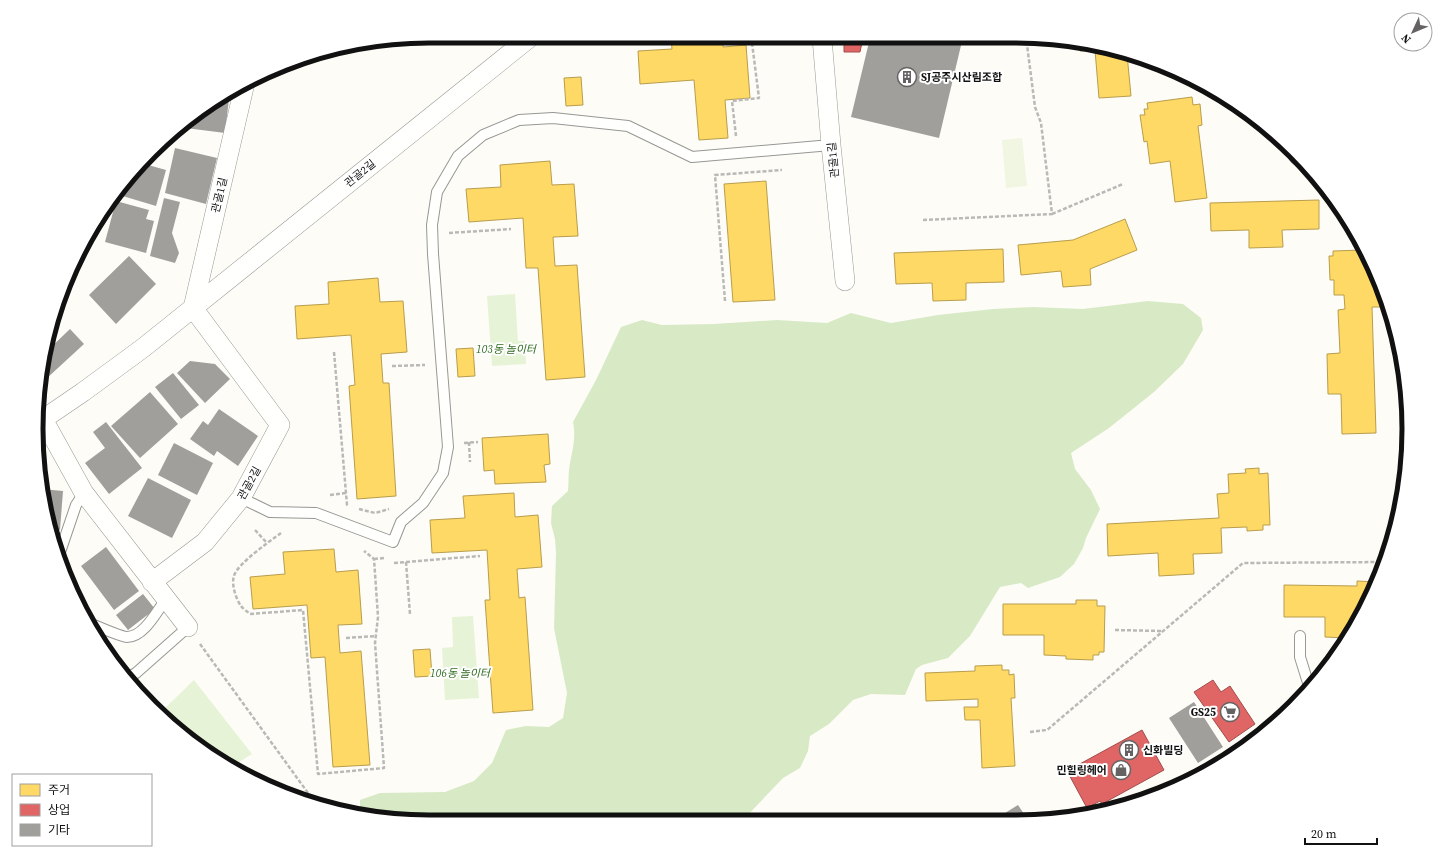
<svg xmlns="http://www.w3.org/2000/svg" width="1445" height="858" viewBox="0 0 1445 858" font-family="'Source Serif 4','Noto Sans KR',serif">
<style>
.green{fill:#e7f3d7}
.forest{fill:#d8eac5}
.pitch{fill:#f0f6e1}
.homes{fill:#ffd966;stroke:#b89d4c}
.shops{fill:#e06666;stroke:#a24c4c}
.building{fill:#a19f9c}
.lines{fill:none;stroke-linecap:round;stroke-linejoin:round}
.lane-casing{stroke:#979795;stroke-width:12}
.street-casing{stroke:#979795;stroke-width:20}
.path{stroke:#b9b9b8;stroke-width:2.5;stroke-dasharray:4 2;stroke-linecap:butt}
.lane{stroke:#fffffe;stroke-width:10}
.street{stroke:#fffffe;stroke-width:19}
.labels{text-anchor:middle;stroke-width:4;stroke-linejoin:round;paint-order:stroke}
.poi-label{font-size:11px;font-weight:bold;fill:#111;stroke:#fff;text-anchor:start}
.street-label{font-size:11px;fill:#111;stroke:#fff}
.park-label{font-size:11px;font-style:italic;fill:#2f6b1f;stroke:#fff}
.rim{fill:none;stroke:#111;stroke-width:5}
</style>
<rect width="100%" height="100%" fill="#fdfcf7"/>
<path class="green" d="M515,294L518,341H525L526,364L492,366L487,296Z
M473,616L479,698L445,700L442,648L453,647L452,617Z
M194,680L252,754L233,766C216,759 202,753 193,737L187,736L158,712L164,709Z"/>
<path class="forest" d="M1148,301L1183,304L1201,318L1203,330L1183,364L1154,392L1109,428L1071,453L1075,469L1091,490L1100,509L1086,538L1083,548L1074,564L1060,577L1028,588L1021,583L1000,587L970,636L948,658L922,665L916,669L905,695L871,694L853,700L829,724L810,736L808,751L800,768L783,778L742,821H403L360,812V800L380,793L445,792L474,781L492,763L506,730L526,726L549,727L563,718L567,693L554,628L556,553L555,539L551,523L552,506L568,491C569,482 568,472 570,463C573,448 576,437 573,422L596,380L621,327L642,320L662,325L714,324L777,320L827,323L851,313L891,323L938,315L993,309L1033,307L1083,309Z"/>
<path class="pitch" d="M1022,138L1027,186L1006,188L1002,140Z"/>
<path class="homes" d="M671,38H723V47L746,45L750,98L725,100L728,138L699,140L694,80L640,84L638,51L672,49Z
M1079,44L1127,54L1131,96L1099,98L1095,50L1080,51Z
M581,77L583,105L566,106L564,78Z
M1192,97L1193,105L1200,104L1202,125L1198,126L1207,198L1175,202L1170,161L1150,164L1147,141L1144,142L1140,115H1145L1144,109H1148L1147,103Z
M550,161L552,185L574,184L578,236L553,237L555,266L577,265L585,377L546,380L538,268H526L523,218L469,222L466,189L501,187L500,165Z
M766,181L775,300L733,302L724,184Z
M1319,200V229L1282,230L1283,247L1249,248V230L1211,231L1210,203Z
M1125,219L1137,250L1090,269L1091,285L1063,287L1061,271L1021,275L1018,245L1073,240Z
M1003,249L1004,282L966,283V300L933,301L932,283L896,284L894,253Z
M1364,250L1379,279L1388,307H1372L1376,433L1342,434L1341,394H1328L1327,354L1340,353L1338,310L1345,309L1344,295H1334V280H1330L1329,256H1333V251Z
M378,278L380,302L403,301L407,352L381,354L383,383H389L396,496L357,499L349,386L355,385L351,335L297,339L295,306L329,304L328,282Z
M473,348L475,376L458,377L456,349Z
M548,434L550,464L544,465L546,482L495,484L494,470L484,471L482,438Z
M1259,468V474L1268,473L1270,525H1263V530L1247,531V527L1221,528L1222,553L1193,554L1194,574L1159,576L1158,553L1108,556L1107,524L1219,518L1217,494L1229,493L1228,474L1246,473L1245,469Z
M514,493L515,517L538,515L542,567L517,569L519,598L525,597L533,710L493,713L485,600H490L487,550L432,553L430,520L465,518L463,496Z
M334,549L336,572L358,570L362,624L338,625L340,653L361,651L370,765L333,767L325,657L311,658L307,605L253,609L250,577L285,574L283,552Z
M1357,581L1378,582L1347,639V638L1325,637V617H1284V585L1357,586Z
M1076,600H1097V606H1105L1104,652H1099V655H1093V660L1066,659V656L1044,655V635H1003V604H1076Z
M430,649L432,676L415,677L413,650Z
M1002,665V670H1009V675L1014,674L1015,698H1011L1015,766L982,768L980,720H965L964,707H978V699L926,701L925,673L975,671V666Z
M882,820L926,821H882Z"/>
<path class="shops" d="M844,38H863L860,52H844Z
M1213,680L1221,692L1230,686L1255,724L1229,742L1194,692Z
M1142,730L1164,770L1102,804L1100,801L1087,808L1067,771Z"/>
<path class="building" d="M963,37L939,138L851,117L870,38Z
M221,98L229,99L225,133L178,127L190,117Z
M175,148L217,158L206,204L165,193Z
M141,163L166,170L156,206L116,194Z
M164,198L180,202L172,233L179,253L175,263L150,256Z
M116,201L149,210L146,219L154,221L146,253L105,242Z
M129,256L156,284L116,324L89,295Z
M70,329L84,344L46,379L39,378L46,350L47,351Z
M190,361L215,364L230,379L205,403L177,373Z
M173,373L199,405L181,419L155,387Z
M150,392L178,424L140,458L111,426Z
M219,409L258,436L238,466L217,451L214,456L190,439L203,421L208,425Z
M106,422L142,468L109,494L85,463L105,448L93,432Z
M174,443L213,463L197,495L158,475Z
M148,478L191,500L172,538L128,516Z
M42,489L63,491L60,530L50,529L44,505Z
M106,547L139,591L114,610L81,566Z
M143,594L155,609L128,630L116,615Z
M1194,702L1223,747L1198,763L1169,718Z
M1018,805L1026,817L1019,821H992Z"/>
<g class="lines">
<defs>
<path id="lane" d="M1298,156L1295,158L1305,164
M241,498L270,512L316,513L393,542L401,522L423,503L443,473L448,447L433,254L432,225L437,192L458,156L483,135L519,120L553,118L628,126L692,157L831,145
M58,558L76,505L84,493
M87,622C94,625 122,637 127,637C144,637 157,611 166,599
M1300,636V657L1309,686
M126,679L136,673L188,627"/>
<path id="street" d="M822,38L831,145L845,281
M37,413L43,419L84,493L188,627
M36,424L83,392L143,348L528,39
M152,582L205,542L241,498L280,425L193,308L245,83"/>
</defs>
<use href="#lane" class="lane-casing"/>
<use href="#street" class="street-casing"/>
<path class="path" d="M736,136L732,101L759,98L752,43
M1332,208L1345,215
M1052,214L1123,184
M923,220L1052,214L1041,123L1035,107L1026,37
M449,233L511,229
M725,301L715,175L782,170
M334,352L347,505L349,506
M392,366L425,365
M469,442L470,462
M464,443L478,442
M330,495L346,493
M1401,508V500H1402
M359,509L375,513L389,509
M255,530L267,543
M281,533C270,541 237,564 234,576C231,584 236,599 241,606C243,609 247,611 250,614L303,610L318,774L384,768L375,643L378,617L374,559L364,551
M374,559L384,558
M406,562L480,556
M394,563L406,562L410,614
M1115,630L1162,631
M346,638L376,636
M200,644L316,804
M1030,732L1047,730L1243,563L1384,562"/>
<use href="#lane" class="lane"/>
<use href="#street" class="street"/>
</g>
<defs>
<symbol id="building-ring" viewBox="-11 -11 22 22"><circle r="9.5" fill="#fff" stroke="#646362" stroke-width="1.5"/><path d="M-4-6H4V6H1V3H-1V6H-4ZM-2.5-4.3h1.7v1.8h-1.7ZM.8-4.3h1.7v1.8H.8ZM-2.5-1h1.7V.8h-1.7ZM.8-1h1.7V.8H.8Z" fill="#646362"/></symbol>
<symbol id="supermarket-ring" viewBox="-11 -11 22 22"><circle r="9.5" fill="#fff" stroke="#646362" stroke-width="1.5"/><path d="M-6-5.5h2.5l.6 2H6L4.5 2H-2.5L-4.4-4H-6ZM-1.5 3.2a1.3 1.3 0 1 0 .1 0ZM3 3.2a1.3 1.3 0 1 0 .1 0Z" fill="#646362"/></symbol>
<symbol id="shop-ring" viewBox="-11 -11 22 22"><circle r="9.5" fill="#fff" stroke="#646362" stroke-width="1.5"/><path d="M-5-2.5h2.3a2.7 3.5 0 0 1 5.4 0H5L5.5 6h-11ZM-1.5-2.5h3a1.5 2.3 0 0 0-3 0Z" fill="#646362"/></symbol>
</defs>
<g fill-rule="evenodd">
<use href="#building-ring" x="896" y="66" width="22" height="22"/>
<use href="#supermarket-ring" x="1219" y="701" width="22" height="22"/>
<use href="#building-ring" x="1118" y="739" width="22" height="22"/>
<use href="#shop-ring" x="1110" y="759" width="22" height="22"/>
</g>
<g class="labels">
<g class="poi-label">
<text x="921" y="81">SJ공주시산림조합</text>
<text x="1216" y="716" text-anchor="end">GS25</text>
<text x="1143" y="754">신화빌딩</text>
<text x="1107" y="774" text-anchor="end">민힐링헤어</text>
</g>
<g class="street-label">
<text transform="translate(833 160) rotate(-96)" y="4">관골1길</text>
<text transform="translate(360 173) rotate(-39)" y="4">관골2길</text>
<text transform="translate(219 195) rotate(-77)" y="4">관골1길</text>
<text transform="translate(249 483) rotate(-61)" y="4">관골2길</text>
</g>
<g class="park-label">
<text x="506" y="353">103동 놀이터</text>
<text x="460" y="677">106동 놀이터</text>
</g>
</g>
<path d="M0 0H1445V858H0ZM429 43H1016A386 386 0 0 1 1402 429V429A386 386 0 0 1 1016 815H429A386 386 0 0 1 43 429V429A386 386 0 0 1 429 43Z" fill="#fff" fill-rule="evenodd"/>
<path class="rim" d="M429 43H1016A386 386 0 0 1 1402 429V429A386 386 0 0 1 1016 815H429A386 386 0 0 1 43 429V429A386 386 0 0 1 429 43Z"/>
<rect x="12" y="774" width="140" height="72" fill="#ffffff" stroke="#a0a0a0"/>
<rect x="20" y="784" width="20" height="12" fill="#ffd966" stroke="#a0a0a0"/>
<text x="48" y="794" font-size="12" fill="#111111">주거</text>
<rect x="20" y="804" width="20" height="12" fill="#e06666" stroke="#a0a0a0"/>
<text x="48" y="814" font-size="12" fill="#111111">상업</text>
<rect x="20" y="824" width="20" height="12" fill="#a19f9c" stroke="#a0a0a0"/>
<text x="48" y="834" font-size="12" fill="#111111">기타</text>
<g transform="translate(1413 32) rotate(226)"><circle r="19" fill="#ffffff" stroke="#a0a0a0"/>
<path d="M0-3L7 15L0 10L-7 15Z" fill="#646362"/>
<text y="-6" font-size="11" font-weight="bold" text-anchor="middle" fill="#111111">N</text>
</g>
<path d="M1305 838v6h72v-6" fill="none" stroke="#111111" stroke-width="2"/>
<text x="1311" y="838" font-size="12" fill="#111111" stroke="#ffffff" stroke-width="3" paint-order="stroke">20 m</text>
</svg>
